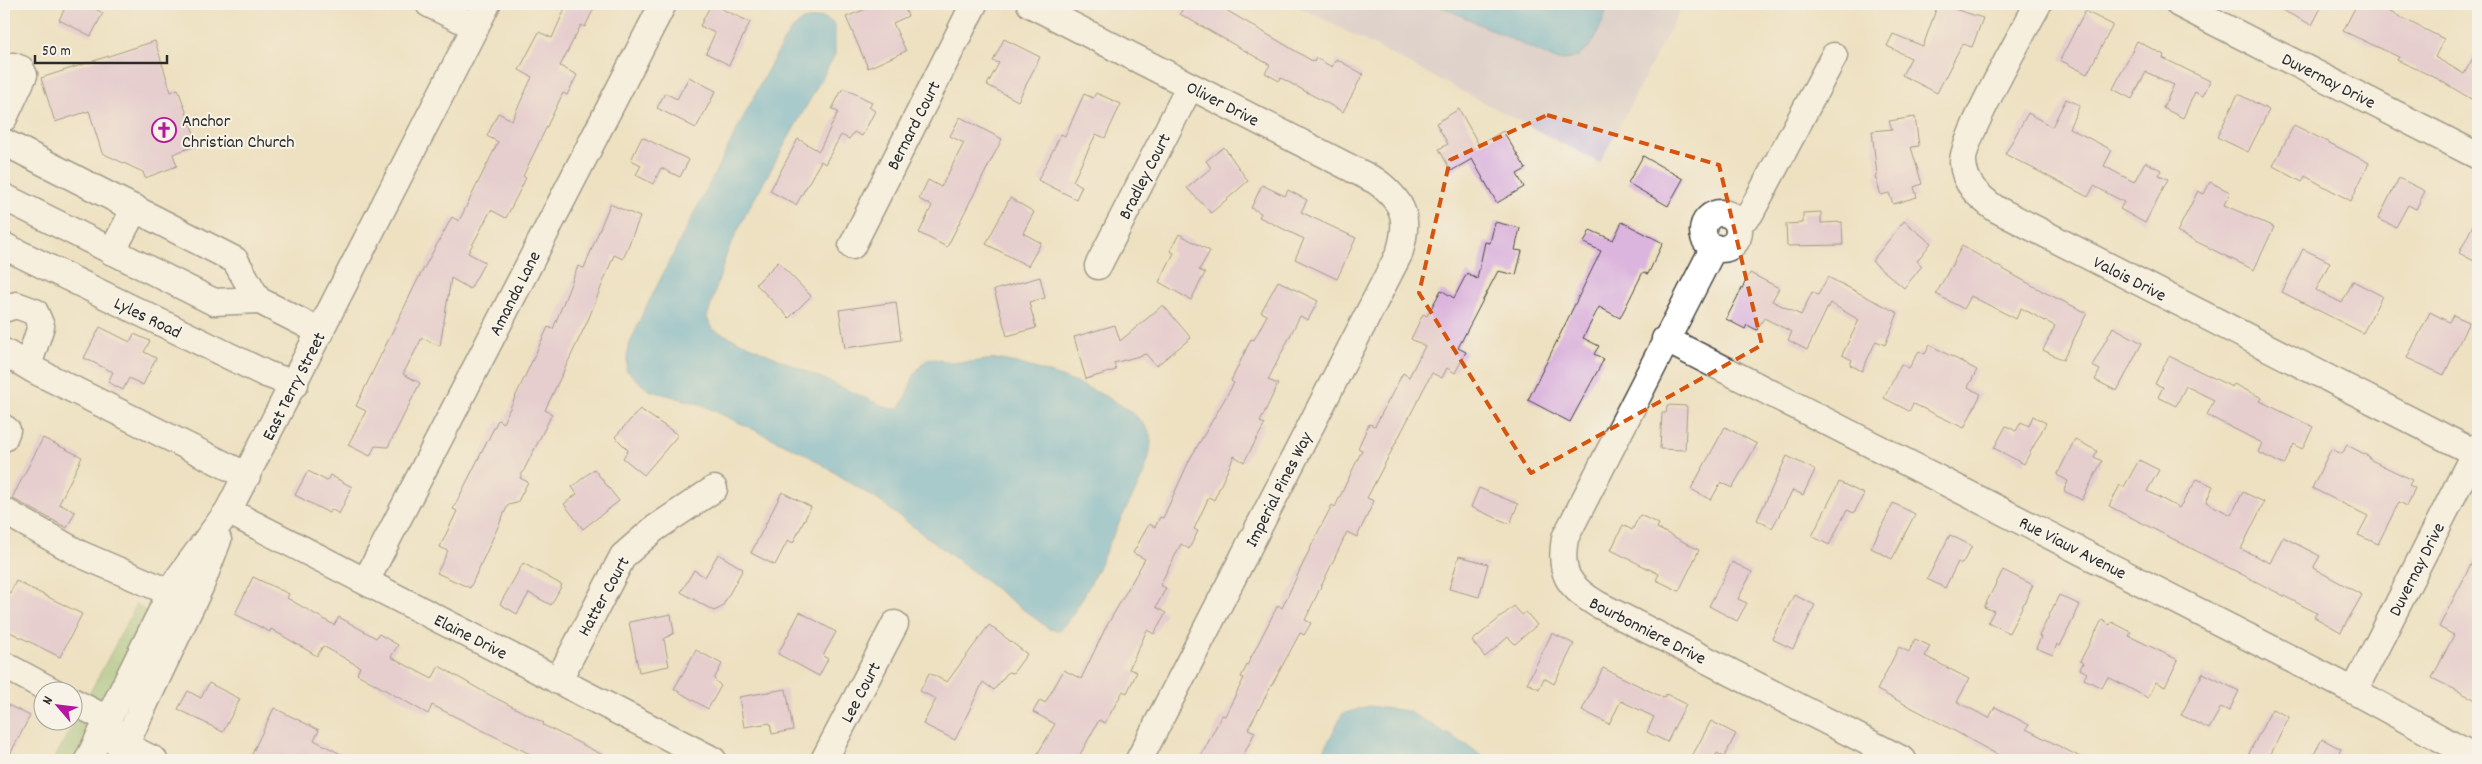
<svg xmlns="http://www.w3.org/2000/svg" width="2482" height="764" viewBox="0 0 2482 764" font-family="Dekko,sans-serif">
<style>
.industrial{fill:#cbbfd5}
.forest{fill:#8cba72;stroke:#5c724e}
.water{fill:#57add4;stroke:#416c80}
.building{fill:#dbb5dd}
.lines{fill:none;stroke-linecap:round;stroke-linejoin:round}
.minor-casing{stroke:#484642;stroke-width:29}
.minor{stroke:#fff;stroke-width:26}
.marked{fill:none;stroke:#d5540f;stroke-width:4;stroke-dasharray:10 6;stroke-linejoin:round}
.labels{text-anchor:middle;stroke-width:4;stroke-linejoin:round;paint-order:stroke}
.street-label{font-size:18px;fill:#2b2b2b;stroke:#f7f3e8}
.poi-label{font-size:18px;fill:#2b2b2b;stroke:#f7f3e8;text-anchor:start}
</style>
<rect width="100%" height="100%" fill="#f7f3e8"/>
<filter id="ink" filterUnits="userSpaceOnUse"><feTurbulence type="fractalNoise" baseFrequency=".02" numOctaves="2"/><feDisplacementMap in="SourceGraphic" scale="10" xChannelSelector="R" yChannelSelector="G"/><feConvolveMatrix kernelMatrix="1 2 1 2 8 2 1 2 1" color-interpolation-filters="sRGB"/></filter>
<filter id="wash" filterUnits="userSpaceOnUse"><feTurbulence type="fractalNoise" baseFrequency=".0096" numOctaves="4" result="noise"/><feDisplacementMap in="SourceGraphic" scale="20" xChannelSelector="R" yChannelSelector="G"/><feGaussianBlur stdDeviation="1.12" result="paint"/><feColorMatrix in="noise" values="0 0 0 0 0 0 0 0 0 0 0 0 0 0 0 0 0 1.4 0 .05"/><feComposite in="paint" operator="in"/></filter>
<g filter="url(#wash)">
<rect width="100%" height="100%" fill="#eee1c2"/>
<path class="industrial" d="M1294,4H1683L1600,163Z"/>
<path class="forest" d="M137,604L149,614L78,760H54Z"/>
<path class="water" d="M1436,4H1610C1597,31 1593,62 1556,60Z
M823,17L835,24V55L746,214L727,253L707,318L714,330L888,408L898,409C912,394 906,376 929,358C941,360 955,363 967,362C978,362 990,358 1001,360C1034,365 1152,403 1151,442C1150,470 1131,498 1119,523C1105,551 1081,613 1058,631L1049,629L879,501L807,455L700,404L648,390L626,370L628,348L643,313L767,71L789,32L803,20Z
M1368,706L1408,711L1470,747L1487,760H1319L1342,714Z"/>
<g id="blocks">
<path class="building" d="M67,4H85L103,13L91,36L59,20Z
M567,4H596L585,27L581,25L560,66L577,75L567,95L563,93L523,176L526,178L506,218L491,210L468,253L485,262L470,289L451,278L440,346L422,338L403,374L420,383L388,447L375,446L370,456L348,445L366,411L356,406L419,277L452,217L459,221L498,142L487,136L498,113L512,120L532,77L519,70L539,32L552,38Z
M711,4L750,22L729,65L706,53L715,33L700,26Z
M878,4H903L908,16L893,23L906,51L868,68L846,17Z
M1185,4H1216L1314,62L1316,58L1332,67L1336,59L1363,74L1343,112L1281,78L1279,81L1265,73L1270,65L1180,14Z
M1938,4L1983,18L1972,47L1962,44L1937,93L1902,75L1911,58L1887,46L1893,34L1923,46Z
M2270,4H2323L2312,25Z
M2357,4H2394L2390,12L2444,39L2435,57L2464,74L2478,49V103L2436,78L2397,60L2399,57L2343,31Z
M2085,11L2113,25L2087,74L2060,60Z
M1004,39L1040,57L1018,101L987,85L999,63L993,61Z
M155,41L171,92L178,89L198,145L173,154L177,166L145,178L143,172L102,153L89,111L55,122L41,78Z
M2137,41L2164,55L2163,58L2210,81L2203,96L2195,92L2183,118L2163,108L2174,85L2146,72L2132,99L2113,89Z
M689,77L716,91L696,128L657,108L665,93L677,99Z
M843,88L872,102L869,107L875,111L862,136L854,132L849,139L841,135L825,164L821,161L796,205L770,191L798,139L819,151L838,112L832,109Z
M1096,93L1121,104L1105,138L1096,134L1073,181L1082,186L1076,199L1038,180L1061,134L1065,136L1084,94L1093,98Z
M2238,94L2269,110L2248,152L2217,137Z
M2066,99L2080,105L2069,128L2112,150L2104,166L2134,182L2145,162L2161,170L2159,175L2168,179L2145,223L2120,209L2124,202L2094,186L2088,197L2005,154L2028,113L2052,127Z
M1459,109L1479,145L1503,131L1526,169L1517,174L1524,187L1497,203L1472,159L1451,171L1439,149L1448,144L1436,123Z
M960,117L1002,139L947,247L919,233L932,206L919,199L928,180L941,187L964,143L950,136Z
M1915,117L1919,146L1911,147L1922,184L1914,187L1917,197L1893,204L1889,193L1881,195L1875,176L1877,175L1872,131L1892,129L1889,121Z
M2294,125L2369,163L2351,201L2305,176L2302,182L2273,166Z
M642,137L689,160L680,177L661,168L653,184L636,175L641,165L631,160Z
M1224,147L1248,181L1211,213L1187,188L1211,168L1206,161Z
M1643,156L1683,179L1668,206L1628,183Z
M2399,178L2425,191L2416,209L2408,205L2396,227L2378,219Z
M2210,182L2230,192L2224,205L2274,227L2254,270L2177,232L2198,191L2204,194Z
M1262,185L1285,196L1288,190L1307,200L1301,212L1356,238L1337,279L1295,259L1304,239L1259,217L1261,213L1251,208Z
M1010,198L1034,212L1023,233L1041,243L1028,266L986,244Z
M610,204L640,217L623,259L614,255L588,320L545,410L552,414L520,478L528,482L517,503L508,505L470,588L437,573L448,551L440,547L457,511L453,509L498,420L503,423L548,327L553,329L578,266L584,268Z
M1821,212V223L1842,222L1843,245L1787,246L1786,224L1803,223V213Z
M2478,215V263L2459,253Z
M1904,221L1931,243L1917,261L1922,266L1904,288L1872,261Z
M1495,222L1520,228L1515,250L1522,251L1516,275L1498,271L1458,348L1466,352L1455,373L1447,368L1442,378L1432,373L1367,498L1374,501L1357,537L1347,532L1305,620L1311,623L1304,635L1300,633L1248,729L1255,732L1241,760H1199L1222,715L1225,716L1244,678L1241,677L1278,605L1282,608L1317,534L1332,505L1335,507L1362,450L1358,448L1369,424L1375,426L1403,373L1409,377L1425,346L1411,339L1423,314L1427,316L1441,290L1454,298L1467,273L1477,279L1485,242L1490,243Z
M1622,222L1663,243L1648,274L1643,272L1620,318L1599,307L1583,338L1599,346L1594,354L1604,359L1570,422L1528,400L1601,251L1584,243L1590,230L1613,240Z
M1179,234L1210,251L1199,270L1205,273L1191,300L1159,282L1174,253L1170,251Z
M1962,246L2044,292L2087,313L2063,360L2043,350L2055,326L2021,308L2016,319L1971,296L1964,309L1936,294Z
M2303,249L2330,262L2316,290L2342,303L2353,281L2382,296L2363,333L2282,292Z
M778,262L811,296L789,318L756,284Z
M1750,273L1779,288L1772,301L1801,315L1812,292L1818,295L1828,277L1898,313L1885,345L1876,341L1862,371L1850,365L1852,360L1842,355L1859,320L1830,303L1807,350L1788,340L1792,332L1764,318L1757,330L1747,325L1745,329L1726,319Z
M1040,277L1045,298L1029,302L1036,328L1007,336L994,290Z
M1278,281L1318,301L1308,320L1300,316L1268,380L1278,384L1260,422L1265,424L1244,462L1234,456L1214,500L1209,497L1194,529L1198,531L1189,549L1181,544L1160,585L1166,588L1156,607L1166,613L1154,634L1147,630L1129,669L1137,672L1127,693L1123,691L1105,723L1099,720L1077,760H1034L1055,724L1033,712L1040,700L1045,703L1064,670L1081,679L1105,629L1145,559L1133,553L1149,524L1155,527L1160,517L1163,518L1190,459L1234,383L1231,381L1251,339L1254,340L1267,315L1261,312Z
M896,302L901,340L845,348L839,310Z
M1163,305L1191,338L1156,366L1146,354L1114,363L1116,370L1086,379L1074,337L1115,325L1120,341Z
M2430,312L2449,322L2453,315L2469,322L2444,375L2407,358Z
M100,327L130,342L134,334L150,341L144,352L156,358L143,385L129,378L123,390L108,382L113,372L84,358Z
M2113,327L2142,343L2117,391L2095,380L2100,370L2092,366Z
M1930,345L1977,370L1968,387L1981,394L1964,428L1916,405L1913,404L1909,411L1884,398L1901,364L1909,368L1919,351L1925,354Z
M2169,356L2232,387L2234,384L2262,398L2260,401L2313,427L2302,449L2294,444L2284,465L2258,452L2262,443L2207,415L2214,400L2186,386L2176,406L2158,397L2163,387L2155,384Z
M1667,405L1687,406L1685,450L1660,449L1662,413H1666Z
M640,409L678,435L644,475L623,458L628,450L615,437Z
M2033,416L2046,423L2024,464L1994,448L2006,426L2016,431L2021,422L2029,426Z
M1725,427L1757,444L1732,488L1721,482L1711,500L1691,489Z
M43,438L82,457L59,504L75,512L67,528L12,498Z
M2075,439L2097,451L2094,457L2102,461L2082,500L2064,491L2068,481L2057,475Z
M2347,445L2370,457L2369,459L2412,480L2409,485L2415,488L2407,506L2399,502L2378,544L2358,535L2368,516L2312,488L2331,449L2342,454Z
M1787,456L1815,470L1803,495L1793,490L1772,528L1757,520Z
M2139,460L2159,470L2147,491L2179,508L2197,479L2213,486L2206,502L2231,515L2243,492L2264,502L2241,549L2270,563L2283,537L2320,556L2313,568L2362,595L2341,632L2314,617L2317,613L2109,506L2120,485L2124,487Z
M594,469L619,501L583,529L564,504L577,494L572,487Z
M308,471L327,481L330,475L352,487L339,514L331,509L329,513L295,495Z
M1839,482L1864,494L1854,513L1847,510L1829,545L1812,536Z
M1479,488L1518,504L1510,524L1471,507Z
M782,492L811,507L793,543L788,540L775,565L751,553Z
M1893,503L1915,514L1892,559L1871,548Z
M1640,515L1659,524L1657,528L1699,550L1679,591L1656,580L1659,574L1611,550L1623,525L1632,530Z
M1950,535L1972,546L1962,564L1958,562L1945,588L1927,579Z
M2478,551V701L2432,678L2454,635L2439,627Z
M718,554L743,569L722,607L714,611L681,592L694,570L705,577Z
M1459,556L1488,564L1479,597L1449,589Z
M1732,562L1752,572L1738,599L1747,603L1737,621L1709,606Z
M523,563L562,585L551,605L529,593L517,614L500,604Z
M2003,570L2033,585L2009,633L1988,622L1994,611L1984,607Z
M253,577L289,594L287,598L334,625L339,617L376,638L379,634L398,645L391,657L432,679L439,666L484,692L544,723L543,725L613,760H542L432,705L428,714L357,674L360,667L323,646L317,656L271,629L270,632L235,614Z
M16,581L82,614L60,657L4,629V605Z
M1794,595L1815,605L1793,649L1772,639Z
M2059,595L2080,605L2060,646L2057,644L2053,655L2036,648L2041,637L2039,636Z
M1514,606L1522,615L1526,612L1537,625L1515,644L1508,637L1485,657L1472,641Z
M800,612L836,632L823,656L828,659L819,676L778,654Z
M671,614L674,633L664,639L669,666L639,672L629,622Z
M2102,620L2110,625L2112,622L2131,632L2129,636L2178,660L2165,687L2156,682L2148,698L2108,677L2102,688L2084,679L2087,673L2080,669L2083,663L2080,661Z
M989,625L1027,654L1013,673L1008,672L994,690L983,682L955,740L923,724L936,699L920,691L929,673L947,682Z
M1552,633L1574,644L1554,684L1544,678L1539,689L1527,683Z
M1915,639L1930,646L1925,656L1969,679L1957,702L1989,718L1995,707L2029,725L2026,729L2086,760H2007L1922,713L1877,690L1899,647L1909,652Z
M696,650L722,664L714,679L721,686L708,709L674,689Z
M1603,668L1664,698L1666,694L1686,704L1667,742L1647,732L1654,717L1621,701L1609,724L1582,710Z
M2203,673L2239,691L2229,711L2221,707L2209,729L2181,715Z
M209,683L240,699L223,732L178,709L188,691L201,698Z
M786,689L793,730L772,734L770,723L744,727L739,697Z
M4,703L30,716L7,760H4Z
M274,708L319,730L314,740L352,760H249Z
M2272,709L2289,717L2268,760H2258L2248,755Z
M1711,721L1736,734L1724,757L1717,753L1713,760H1690Z
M2322,739L2341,749L2335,760H2311Z"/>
</g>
</g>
<g filter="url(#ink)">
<use href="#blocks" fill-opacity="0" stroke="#484642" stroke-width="1"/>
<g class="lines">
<defs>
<path id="minor" d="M429,4L476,27
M1030,4L1376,181C1405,203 1410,219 1399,254L1139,760
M2038,4C2024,30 1962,139 1963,162C1964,184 1979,197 1996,209L2475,453
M2179,4L2478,156
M4,69L13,66L21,69L24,75L4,118
M4,142L235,260L258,300
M4,197L214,302L258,300L321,332
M1703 231a18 18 0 1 1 36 0a18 18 0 1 1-36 0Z
M1738,223L1750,214L1834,56
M4,246L266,374L295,384
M852,246L974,4
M1714,247L1565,538C1559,572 1567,586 1597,604L1903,760
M112,252L135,208
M1098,266L1190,86
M4,309L16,305L35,312L41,326L28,366
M1665,339L2354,691L2478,759
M4,352L34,370L247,476
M4,428L7,430L4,438
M4,511L80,554L171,593
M228,511L713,760
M366,581L663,4
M4,665L54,692
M558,681L623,556L654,529L714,489
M2354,691L2478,446
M72,701L109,720
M110,738L154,760
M88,760L177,580L228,511L487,4
M118,760L201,585L218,540
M824,760L895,624"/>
</defs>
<use href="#minor" class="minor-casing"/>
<use href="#minor" class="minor"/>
</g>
</g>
<path d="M0 0H2482V764H0ZM1547,115L1719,165L1762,345L1531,473L1419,293L1450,160Z" fill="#eee1c2" fill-opacity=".55" fill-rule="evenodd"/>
<path class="marked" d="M1547,115L1719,165L1762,345L1531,473L1419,293L1450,160Z"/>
<defs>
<symbol id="church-ring" viewBox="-11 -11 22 22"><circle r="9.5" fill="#f7f3e8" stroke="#b5179e" stroke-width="1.5"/><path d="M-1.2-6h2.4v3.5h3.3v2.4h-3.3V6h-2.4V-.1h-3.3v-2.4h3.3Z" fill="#b5179e"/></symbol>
</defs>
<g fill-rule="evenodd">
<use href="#church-ring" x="150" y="116" width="28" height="28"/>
</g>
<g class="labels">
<g class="street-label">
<text transform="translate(2329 80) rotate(27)" y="6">Duvernay Drive</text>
<text transform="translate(1223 103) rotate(27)" y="6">Oliver Drive</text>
<text transform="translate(913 125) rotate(-63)" y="6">Bernard Court</text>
<text transform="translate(1144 176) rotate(-63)" y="6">Bradley Court</text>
<text transform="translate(2130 278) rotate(27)" y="6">Valois Drive</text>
<text transform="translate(514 293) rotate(-63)" y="6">Amanda Lane</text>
<text transform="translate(148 317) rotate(26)" y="6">Lyles Road</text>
<text transform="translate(293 386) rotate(-63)" y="6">East Terry Street</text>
<text transform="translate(1278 489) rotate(-63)" y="6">Imperial Pines Way</text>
<text transform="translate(2073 547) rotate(27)" y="6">Rue Viauv Avenue</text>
<text transform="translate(2416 569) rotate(-63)" y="6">Duvernay Drive</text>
<text transform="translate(603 596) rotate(-61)" y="6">Hatter Court</text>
<text transform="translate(1648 630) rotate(27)" y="6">Bourbonniere Drive</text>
<text transform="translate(471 636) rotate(27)" y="6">Elaine Drive</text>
<text transform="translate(860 692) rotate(-62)" y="6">Lee Court</text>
</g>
<g class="poi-label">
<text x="182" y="126">Anchor<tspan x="182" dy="21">Christian Church</tspan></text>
</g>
</g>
<rect width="2482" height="764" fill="none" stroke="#f7f3e8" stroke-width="20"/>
<g transform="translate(58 706) rotate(298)"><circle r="24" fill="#f7f3e8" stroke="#a5a39c"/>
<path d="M0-4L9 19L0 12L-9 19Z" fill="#b5179e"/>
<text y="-8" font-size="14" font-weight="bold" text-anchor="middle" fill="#2b2b2b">N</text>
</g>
<path d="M35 55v8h132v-8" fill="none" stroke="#2b2b2b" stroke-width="2.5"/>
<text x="42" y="55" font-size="15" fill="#2b2b2b" stroke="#f7f3e8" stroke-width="4" paint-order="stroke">50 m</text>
</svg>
